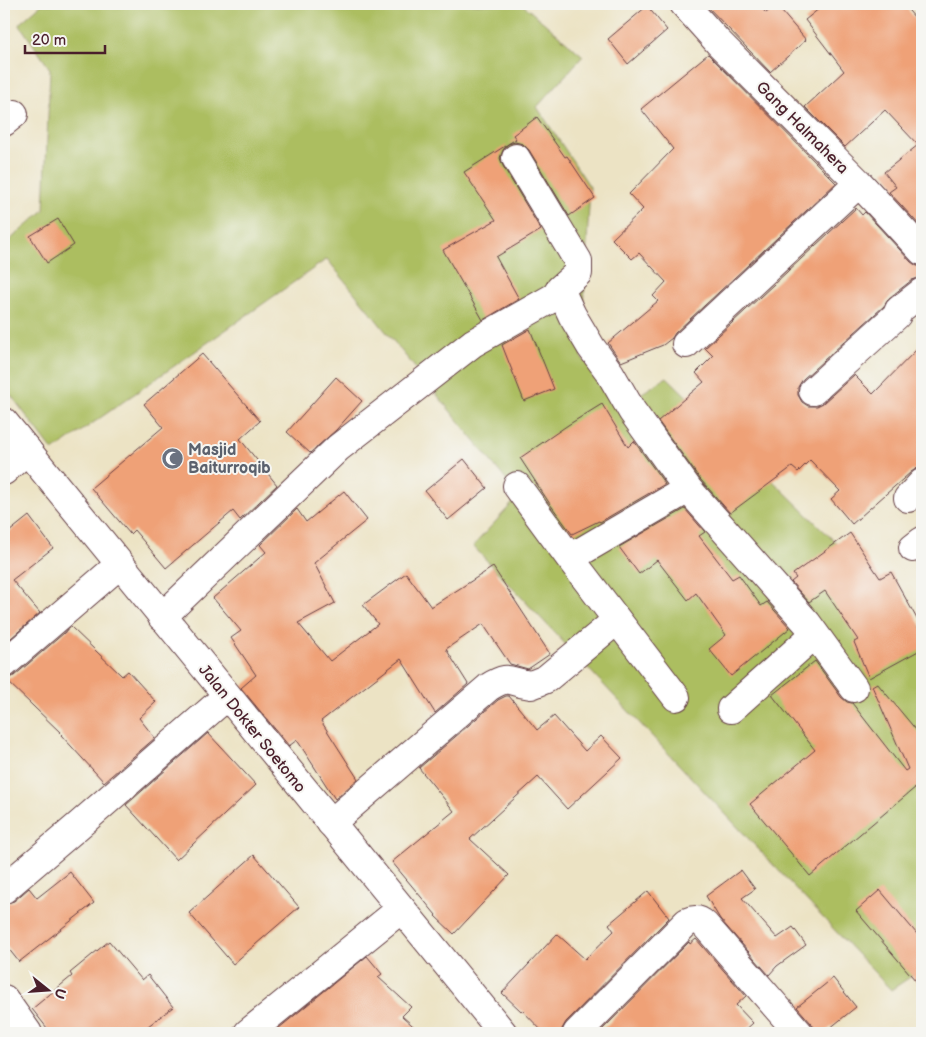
<svg xmlns="http://www.w3.org/2000/svg" width="926" height="1037" viewBox="0 0 926 1037" font-family="'Balsamiq Sans',sans-serif">
<style>
.green{fill:#acbe61;stroke:#7b6e46}
.building{fill:#efa177}
.lines{fill:none;stroke-linecap:round;stroke-linejoin:round}
.minor-casing{stroke:#623c42;stroke-width:30}
.tertiary-casing{stroke:#623c42;stroke-width:30}
.minor{stroke:#fff;stroke-width:28}
.tertiary{stroke:#fff;stroke-width:28}
.labels{text-anchor:middle;stroke-width:4;stroke-linejoin:round;paint-order:stroke}
.street-label{font-size:16px;fill:#4a1f2b;stroke:#f6f6f2}
.worship-label{font-size:16px;font-weight:bold;fill:#5b616d;stroke:#f6f6f2;text-anchor:start}
</style>
<rect width="100%" height="100%" fill="#f6f6f2"/>
<filter id="ink" filterUnits="userSpaceOnUse"><feTurbulence type="fractalNoise" baseFrequency=".02" numOctaves="2"/><feDisplacementMap in="SourceGraphic" scale="10" xChannelSelector="R" yChannelSelector="G"/><feConvolveMatrix kernelMatrix="1 2 1 2 8 2 1 2 1" color-interpolation-filters="sRGB"/></filter>
<filter id="wash" filterUnits="userSpaceOnUse"><feTurbulence type="fractalNoise" baseFrequency=".0096" numOctaves="4" result="noise"/><feDisplacementMap in="SourceGraphic" scale="20" xChannelSelector="R" yChannelSelector="G"/><feGaussianBlur stdDeviation="1.12" result="paint"/><feColorMatrix in="noise" values="0 0 0 0 0 0 0 0 0 0 0 0 0 0 0 0 0 1.4 0 .05"/><feComposite in="paint" operator="in"/></filter>
<g filter="url(#wash)">
<rect width="100%" height="100%" fill="#ece3c4"/>
<path class="green" d="M42,4H522L583,56L537,107L590,187L581,357L625,404L667,377L922,627V969L891,990L473,546L519,496L327,259L53,451L4,386V245L44,210L50,69L19,24Z"/>
<g id="blocks">
<path class="building" d="M705,4H758L766,13L776,5L806,40L770,72Z
M825,4H903L922,26V228L889,192L896,187L884,172L918,145L885,110L845,147L805,107L844,71L805,20Z
M647,6L667,30L628,64L608,39Z
M708,54L836,183L675,333L672,338L663,345L621,362L608,343L658,301L653,296L666,282L639,253L632,259L612,239L643,209L629,194L673,149L641,109Z
M537,117L565,157L567,156L595,198L569,216L529,150L523,144L515,142L508,144L503,150L500,158L503,166L541,230L496,257L519,299L483,320L443,250L496,220L464,172L516,139L513,135Z
M856,208L862,215L865,212L911,262L917,266H922V277L912,280L889,298L884,306L803,379L798,387V395L802,402L808,406H817L823,403L854,375L873,394L922,344V465L911,472L852,524L831,499L840,491L810,460L798,472L792,467L730,513L700,479L658,421L704,382L696,373L713,356L705,348Z
M58,219L74,245L47,263L30,236Z
M530,329L554,389L524,401L502,345Z
M202,354L260,421L240,439L277,485L240,520L233,511L166,568L134,530L130,534L91,488L163,427L144,404Z
M336,377L362,401L336,430L310,453L287,432Z
M602,404L628,447L634,441L665,484L600,522L599,521L572,534L550,504L520,458L568,425Z
M464,459L487,488L448,520L425,491Z
M344,491L367,520L314,563L335,603L298,623L330,661L378,624L363,605L406,573L431,607L493,567L550,654L528,669L510,664L483,624L446,649L468,684L435,713L401,659L321,721L358,779L335,799L297,740L289,746L241,688L256,675L231,638L241,631L213,598L266,552L260,545L297,509L306,522Z
M685,509L705,532L699,536L732,579L739,575L761,606L767,602L790,628L731,676L709,649L726,635L696,593L688,600L657,560L639,574L619,547Z
M29,516L53,548L12,580L40,613L4,644V536Z
M850,533L880,578L891,572L922,628V649L869,678L854,642L858,640L825,591L809,602L791,582L796,578L793,574Z
M71,627L122,676L128,671L156,702L139,718L155,738L104,782L61,735L62,734L5,679L14,676Z
M815,661L841,697L847,702L852,703L905,771L908,769L872,686L877,683L922,737V802L916,787L810,876L750,804L815,750L772,695Z
M506,696H509L537,730L554,716L585,751L601,736L622,758L567,809L538,777L470,839L509,875L454,934L435,916L436,915L392,862L454,811L419,768L498,700Z
M208,733L256,785L176,860L126,805Z
M254,855L299,907L233,964L189,913Z
M741,870L755,889L742,898L777,938L793,927L806,945L777,966L769,975L720,919L706,896Z
M70,872L94,903L19,962L4,943V904L14,901L29,888L37,898Z
M880,890L922,940V988L856,911Z
M648,891L669,918L566,1022L562,1029V1033H544L522,1010L521,1011L502,993L557,934L585,959L614,931L609,924Z
M696,939L746,996L736,1005L753,1023L742,1033H599L689,942L690,944Z
M109,941L142,980L148,975L173,1007L139,1033H51L32,1009L72,976L70,973Z
M367,956L382,974L378,977L411,1007L402,1016L421,1033H273Z
M833,978L856,1007L824,1033H814L811,1023L797,1007Z"/>
</g>
</g>
<g filter="url(#ink)">
<use href="#blocks" fill-opacity="0" stroke="#623c42" stroke-width="1"/>
<g class="lines">
<defs>
<path id="minor" d="M684,4L718,42L859,183L922,251
M4,122L14,114
M516,158L578,261V273L560,289
M686,344L859,183
M813,391L897,315L899,310L922,292
M4,471L27,450
M517,486L569,557L582,551L688,489
M908,498L922,483
M913,548L922,541
M569,557L676,697
M162,617L338,448L473,343L556,296L560,289L572,315L591,347L610,373L632,411L688,489L807,623L854,688
M4,664L119,565
M731,709L815,634
M331,823L489,687C511,673 509,683 531,685L546,679L617,620
M4,889L78,826L227,696
M4,999L28,1033
M248,1033L401,909
M577,1033L687,922C694,919 699,919 705,925L799,1033"/>
<path id="tertiary" d="M4,422L503,1033"/>
</defs>
<use href="#minor" class="minor-casing"/>
<use href="#tertiary" class="tertiary-casing"/>
<use href="#minor" class="minor"/>
<use href="#tertiary" class="tertiary"/>
</g>
</g>
<defs>
<symbol id="mosque-disc" viewBox="-11 -11 22 22"><circle r="9.5" fill="#6b7280" stroke="#f6f6f2"/><path d="M3.5-4.9A6 6 0 1 0 3.5 4.9A5 5 0 1 1 3.5-4.9Z" fill="#fff"/></symbol>
</defs>
<g fill-rule="evenodd">
<use href="#mosque-disc" x="160" y="446" width="25" height="25"/>
</g>
<g class="labels">
<g class="street-label">
<text transform="translate(803 127) rotate(45)" y="6">Gang Halmahera</text>
<text transform="translate(253 728) rotate(51)" y="6">Jalan Dokter Soetomo</text>
</g>
<g class="worship-label">
<text x="188" y="455">Masjid<tspan x="188" dy="18">Baiturroqib</tspan></text>
</g>
</g>
<rect width="926" height="1037" fill="none" stroke="#f6f6f2" stroke-width="20"/>
<g transform="translate(48 990) rotate(107)" stroke="#f6f6f2" stroke-width="4" paint-order="stroke">
<path d="M0-4L9 19L0 12L-9 19Z" fill="#4a1f2b"/>
<text y="-8" font-size="14" font-weight="bold" text-anchor="middle" fill="#4a1f2b">U</text>
</g>
<path d="M25 45v8h80v-8" fill="none" stroke="#4a1f2b" stroke-width="2.5"/>
<text x="32" y="45" font-size="15" fill="#4a1f2b" stroke="#f6f6f2" stroke-width="4" paint-order="stroke">20 m</text>
</svg>
